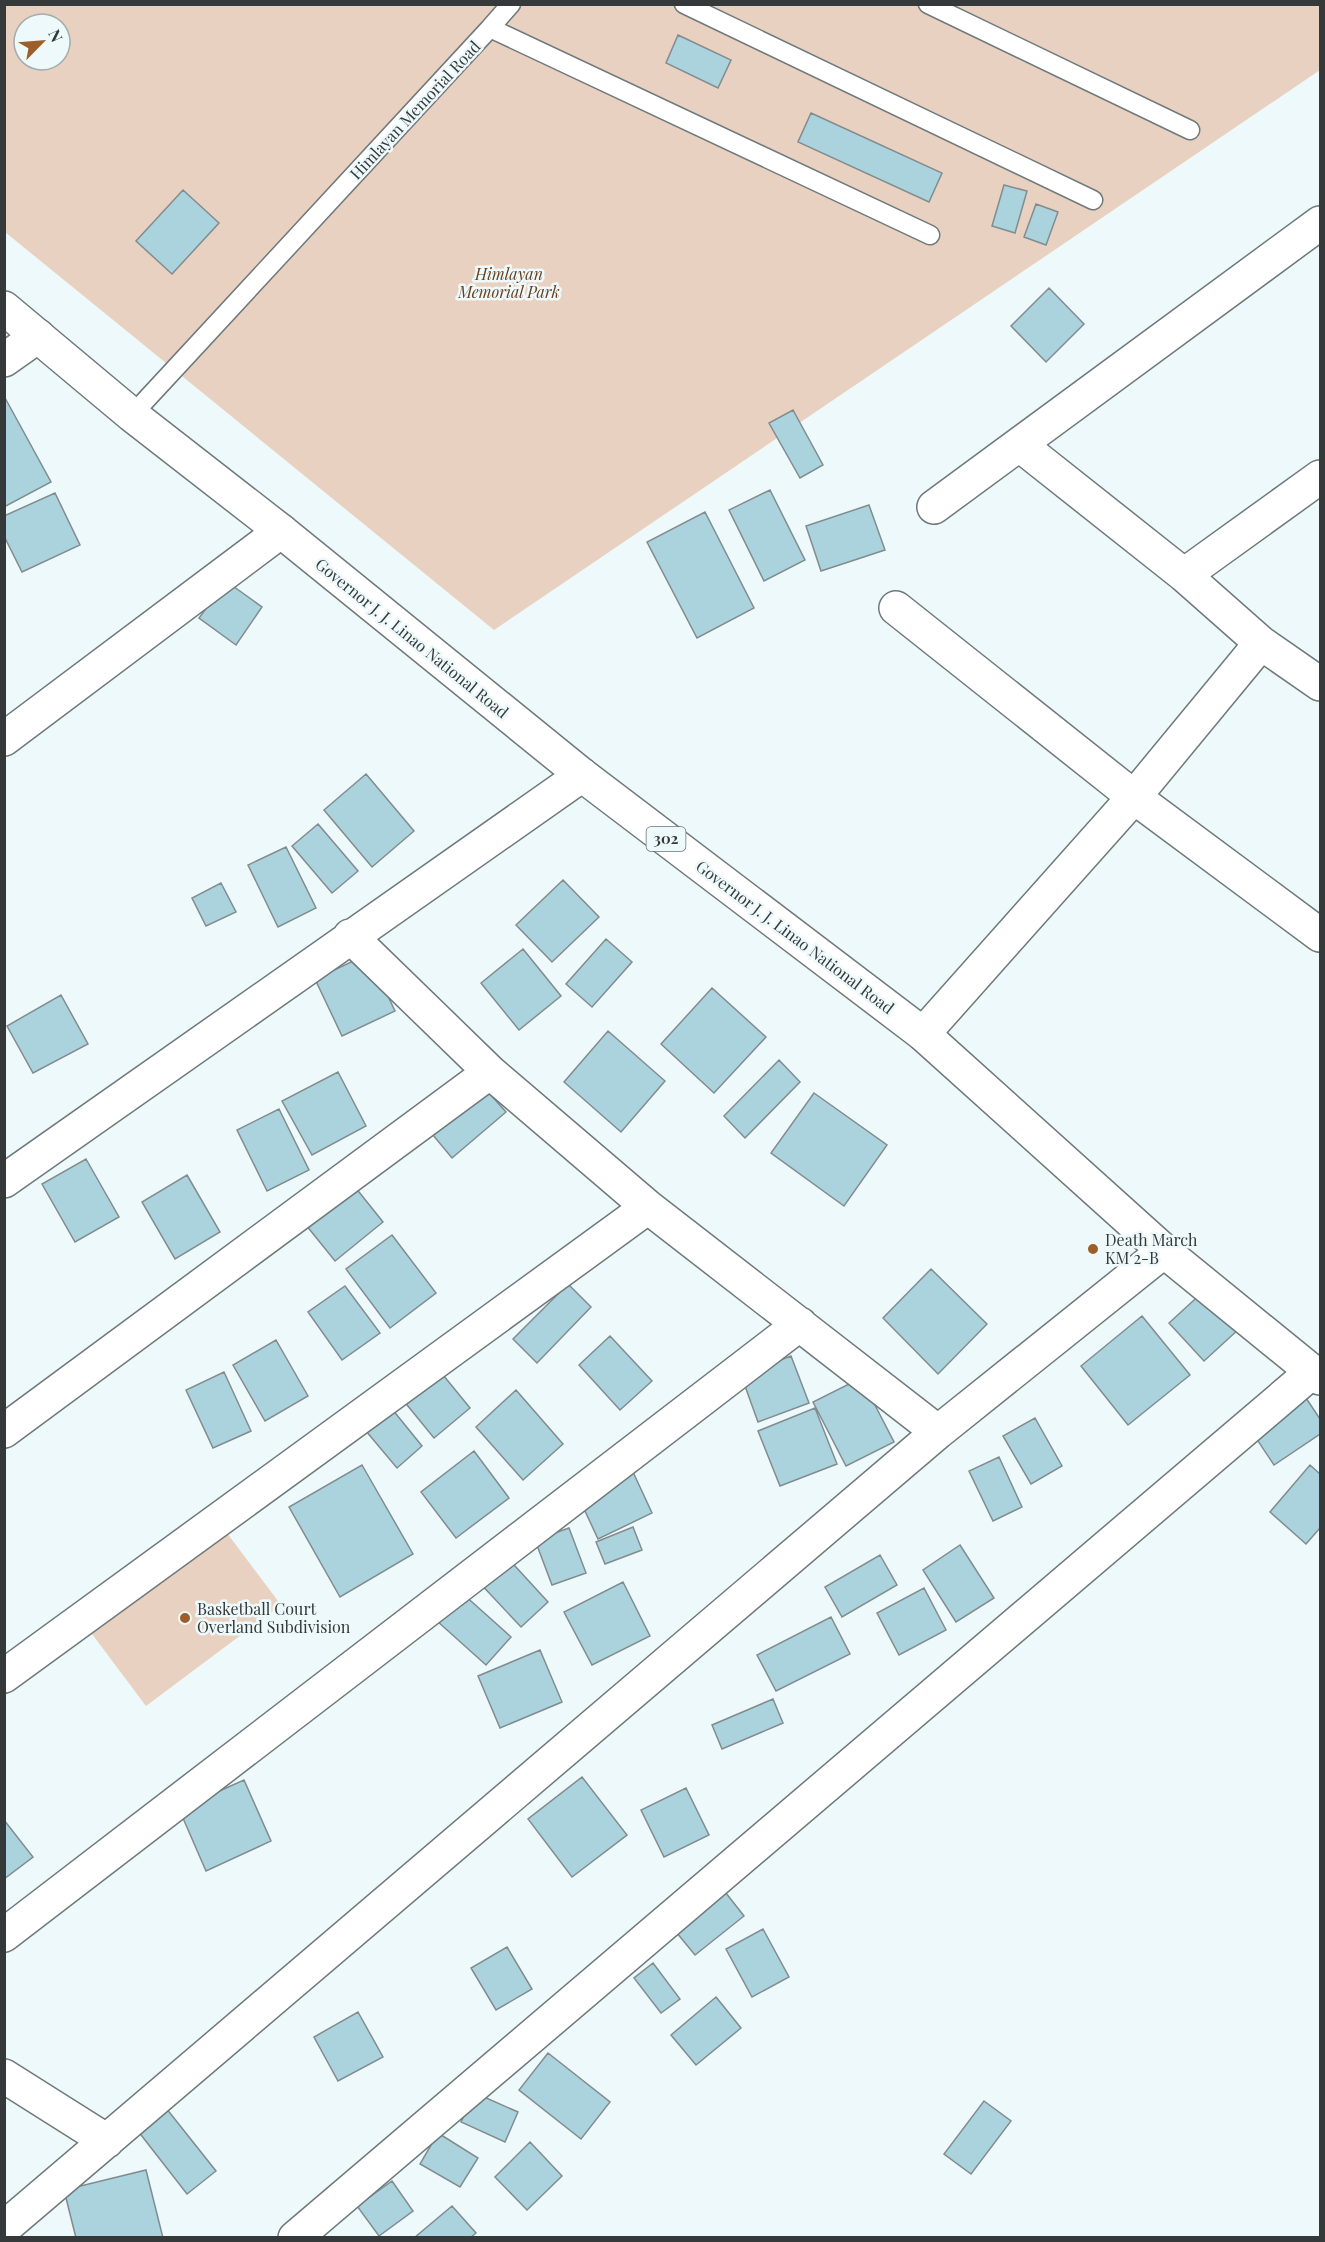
<svg xmlns="http://www.w3.org/2000/svg" width="1325" height="2242" viewBox="0 0 1325 2242" font-family="'Playfair Display',serif">
<style>
.green{fill:#e8d1c0;fill-rule:evenodd}
.building{fill:#aad3dd;stroke:#828c8e;stroke-width:1.5}
.lines{fill:none;stroke-linecap:round;stroke-linejoin:round}
.service-casing{stroke:#6f797b;stroke-width:21}
.minor-casing{stroke:#6f797b;stroke-width:36}
.primary-casing{stroke:#6f797b;stroke-width:36}
.service{stroke:#fff;stroke-width:18}
.minor{stroke:#fff;stroke-width:33}
.primary{stroke:#fff;stroke-width:33}
.poi-dot{fill:#9e5e28;stroke:#eef9fb;stroke-width:2}
.labels{text-anchor:middle;stroke-width:5;stroke-linejoin:round;paint-order:stroke}
.shield{fill:#eef9fb;stroke:#6c7374;stroke-width:1.5}
.shield-label{font-size:15px;font-weight:bold;fill:#35393a}
.street-label{font-size:16px;fill:#35393a;stroke:#eef9fb}
.park-label{font-size:16px;font-style:italic;fill:#683f1d;stroke:#eef9fb}
.poi-label{font-size:16px;fill:#35393a;stroke:#eef9fb;text-anchor:start}
</style>
<rect width="100%" height="100%" fill="#eef9fb"/>
<path class="green" d="M4,5H1320V70L494,630L5,232ZM24,24H60V60H24Z
M224,1529L281,1605L146,1706L89,1630Z"/>
<path class="building" d="M678,35L731,60L718,88L666,63Z
M811,113L942,173L929,202L798,142Z
M1004,185L1027,191L1015,233L992,226Z
M183,190L219,223L172,274L136,241Z
M1036,204L1058,212L1046,245L1024,237Z
M1049,288L1084,324L1046,362L1011,326Z
M4,396L51,482L4,507Z
M793,410L823,465L800,478L769,423Z
M770,490L805,560L764,581L729,510Z
M55,493L80,545L22,572L4,536V516Z
M869,505L885,550L821,571L806,526Z
M705,512L754,608L697,638L647,542Z
M226,581L262,607L236,645L199,618Z
M366,774L414,831L372,867L324,810Z
M318,824L358,871L332,893L292,846Z
M286,847L316,908L278,927L248,865Z
M563,880L599,917L552,962L516,925Z
M221,883L236,912L206,926L192,898Z
M606,939L632,962L592,1007L566,984Z
M523,949L561,996L519,1030L481,983Z
M368,954L395,1011L342,1036L315,979Z
M712,988L766,1037L714,1093L661,1044Z
M61,995L88,1044L33,1073L7,1026Z
M608,1031L665,1081L621,1132L564,1082Z
M779,1060L800,1082L745,1138L724,1116Z
M338,1072L366,1126L312,1155L282,1101Z
M481,1084L506,1112L452,1158L428,1129Z
M814,1093L887,1145L844,1206L771,1153Z
M279,1109L309,1170L267,1191L237,1130Z
M86,1159L119,1217L75,1242L42,1184Z
M187,1175L220,1232L175,1259L142,1202Z
M351,1182L383,1222L335,1261L302,1220Z
M392,1235L436,1293L390,1328L346,1269Z
M931,1269L987,1324L938,1374L883,1318Z
M568,1284L591,1307L537,1363L513,1339Z
M345,1286L380,1333L342,1360L308,1312Z
M1205,1290L1240,1328L1204,1361L1169,1323Z
M1142,1316L1190,1375L1128,1425L1081,1366Z
M610,1336L652,1381L620,1410L579,1365Z
M276,1340L308,1396L265,1421L233,1365Z
M791,1356L809,1403L758,1422L741,1375Z
M439,1370L470,1408L434,1438L403,1400Z
M224,1372L251,1431L213,1448L186,1390Z
M861,1378L894,1442L846,1466L813,1402Z
M516,1390L563,1444L523,1480L476,1427Z
M1306,1398L1320,1419V1434L1274,1465L1254,1435Z
M815,1408L837,1464L780,1486L758,1431Z
M392,1409L422,1446L397,1468L366,1431Z
M1035,1418L1062,1466L1031,1484L1003,1436Z
M474,1451L509,1498L456,1538L421,1492Z
M999,1457L1022,1507L993,1521L969,1471Z
M362,1465L413,1554L340,1597L289,1507Z
M1310,1465L1320,1474V1528L1306,1544L1270,1512Z
M633,1472L652,1513L598,1539L579,1498Z
M633,1527L642,1550L605,1564L596,1542Z
M569,1528L586,1573L552,1585L535,1540Z
M960,1545L994,1598L956,1622L923,1570Z
M504,1554L548,1602L521,1627L477,1580Z
M880,1555L897,1585L842,1617L825,1587Z
M623,1582L650,1636L592,1665L564,1612Z
M924,1588L946,1630L899,1655L877,1613Z
M462,1593L511,1637L486,1665L437,1621Z
M831,1617L850,1654L776,1691L757,1655Z
M540,1650L562,1702L500,1728L478,1676Z
M773,1699L783,1723L722,1749L712,1725Z
M582,1777L627,1835L572,1877L528,1819Z
M244,1780L271,1841L206,1871L179,1809Z
M686,1788L709,1835L664,1857L641,1810Z
M4,1820L33,1857L4,1879Z
M722,1888L744,1916L695,1955L672,1927Z
M763,1929L789,1977L752,1997L726,1949Z
M507,1947L532,1989L496,2010L471,1968Z
M653,1963L680,1999L661,2013L634,1978Z
M716,1997L741,2028L696,2065L671,2035Z
M358,2012L383,2057L338,2081L314,2037Z
M548,2053L610,2102L581,2139L519,2090Z
M475,2093L518,2112L505,2142L461,2122Z
M984,2101L1011,2121L971,2174L944,2154Z
M166,2108L216,2171L187,2194L138,2131Z
M438,2133L478,2158L460,2187L420,2164Z
M530,2142L562,2176L527,2210L495,2177Z
M146,2170L163,2238H76L64,2190Z
M392,2181L413,2211L379,2236L357,2206Z
M452,2206L476,2233L470,2238H414Z"/>
<g class="lines">
<defs>
<path id="service" d="M684,4L1093,200
M928,4L1190,130
M490,28L511,4
M132,415L490,28L930,235"/>
<path id="minor" d="M4,360L38,336
M1020,445L1184,575L1261,643L1320,684
M934,507L1320,223
M1184,575L1320,477
M896,608L1134,797L1320,935
M4,739L281,531
M350,936L490,1072L648,1207L938,1432
M923,1034L1134,797L1261,643
M4,1181L582,775
M4,1431L490,1072
M4,1676L648,1207
M4,1935L800,1324
M4,2076L107,2141
M4,2228L938,1432L1164,1251
M295,2238L1312,1372"/>
<path id="primary" d="M4,308L132,415L281,531L582,775L923,1034L1164,1251L1320,1378"/>
</defs>
<use href="#service" class="service-casing"/>
<use href="#minor" class="minor-casing"/>
<use href="#primary" class="primary-casing"/>
<use href="#service" class="service"/>
<use href="#minor" class="minor"/>
<use href="#primary" class="primary"/>
</g>
<g class="poi-dot">
<circle cx="1093" cy="1249" r="6"/>
<circle cx="185" cy="1618" r="6"/>
</g>
<g class="labels">
<rect class="shield" x="646.5" y="827" width="39" height="24" rx="4.5"/>
<g class="shield-label">
<text x="666" y="844">302</text>
</g>
<g class="street-label">
<text transform="translate(415 110) rotate(-47)" y="6">Himlayan Memorial Road</text>
<text transform="translate(412 638) rotate(39)" y="6">Governor J. J. Linao National Road</text>
<text transform="translate(795 937) rotate(37)" y="6">Governor J. J. Linao National Road</text>
</g>
<g class="park-label">
<text x="509" y="280">Himlayan<tspan x="509" dy="18">Memorial Park</tspan></text>
</g>
<g class="poi-label">
<text x="1105" y="1246">Death March<tspan x="1105" dy="18">KM 2-B</tspan></text>
<text x="197" y="1615">Basketball Court<tspan x="197" dy="18">Overland Subdivision</tspan></text>
</g>
</g>
<rect width="1325" height="2242" fill="none" stroke="#35393a" stroke-width="12"/>
<g transform="translate(42 42) rotate(65)"><circle r="28" fill="#eef9fb" stroke="#a4acae" stroke-width="1.5"/>
<path d="M0-4.5L10 22L0 15L-10 22Z" fill="#9e5e28"/>
<text y="-9" font-size="16" font-weight="bold" text-anchor="middle" fill="#35393a">N</text>
</g>
</svg>
